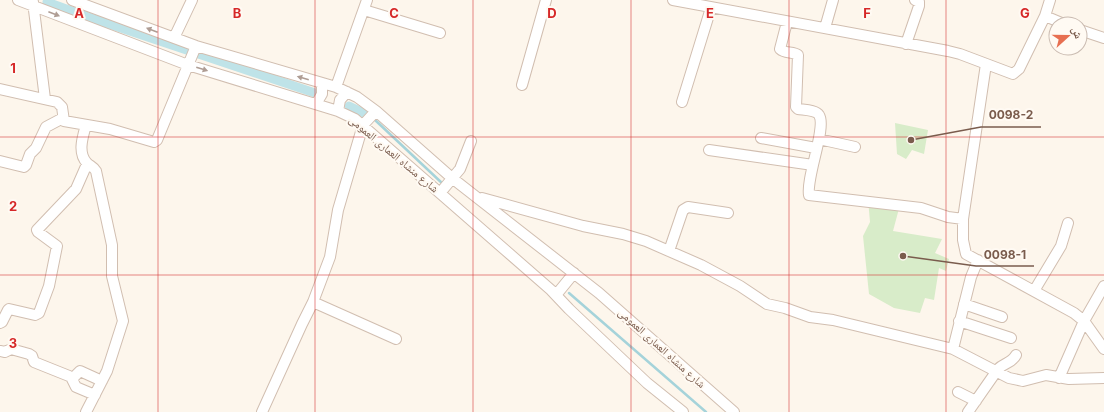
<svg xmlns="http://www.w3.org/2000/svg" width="1104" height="412" viewBox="0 0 1104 412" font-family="Inter,'Noto Naskh Arabic',sans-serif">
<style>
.green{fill:#d8ecc9}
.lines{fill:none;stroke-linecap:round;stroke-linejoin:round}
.stream{stroke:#a5d3da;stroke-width:2.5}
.canal{stroke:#bfe3e8;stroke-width:9}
.minor-casing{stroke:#d1beb0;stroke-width:12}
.minor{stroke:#fff;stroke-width:10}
.oneway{fill:#af9d94}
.grid{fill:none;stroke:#d62828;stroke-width:1;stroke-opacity:0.55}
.labels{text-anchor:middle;stroke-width:4;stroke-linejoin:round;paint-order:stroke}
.street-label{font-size:11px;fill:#7a5c4d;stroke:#fffaf3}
.grid-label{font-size:13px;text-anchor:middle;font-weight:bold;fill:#d62828;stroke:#fffaf3;stroke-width:4;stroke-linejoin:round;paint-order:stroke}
.leader{fill:none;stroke:#7a5c4d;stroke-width:1.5}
.callout-dot{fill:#7a5c4d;stroke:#fffaf3;stroke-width:1.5}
.callout-label{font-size:12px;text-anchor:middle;font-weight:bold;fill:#7a5c4d;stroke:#fffaf3;stroke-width:4;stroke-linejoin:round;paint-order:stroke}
</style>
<rect width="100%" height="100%" fill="#fdf6ec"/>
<path class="green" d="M895,123L928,130L924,154L912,150L906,159L897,154Z
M868,199L901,201L893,231L942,239L935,253L949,259L946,271L939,268L934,300L925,298L920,313L894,308L869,294L863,236L870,222Z"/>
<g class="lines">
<path class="stream" d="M375,120L443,184
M569,293L706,412"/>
<path class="canal" d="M47,2L91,18L315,93
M349,106L368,115"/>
<defs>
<path id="minor" d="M18,0L188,65L338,111L355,119L551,290L569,309L647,383L683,412
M72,0L196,46L336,87L357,97L376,111L452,178L599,293L734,412
M673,0L948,51L960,54L1013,74L1019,69L1045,16L1050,0
M33,2L45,99
M364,10L440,33
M1045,16L1064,24
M787,22L780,49C785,54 793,51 798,55L796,107L798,109C804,110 816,110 819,115C827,127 806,177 809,195L921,208L948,217L963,219
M825,28L833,0
M1080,30L1104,38
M174,38L192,0
M906,44L919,6V2L915,0
M986,64L963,219V240L966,254L1074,313L1084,321L1104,349
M522,85L546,0
M336,87L367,0
M0,89L57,102L62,107L64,121L110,129L154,142L157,140L196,46
M682,102L711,8
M316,104L322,94V83
M338,111L340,100L347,92
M761,138L816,148
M819,139L855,147
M709,150L813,165
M0,161L24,167L26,165L30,154L36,148L46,127L63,118
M440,193L460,169L471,141
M482,198L583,226L623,234L646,241L701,265L740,286L767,304L785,308L810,317L833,320L953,349L1009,378L1023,381L1046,375L1069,379L1104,378
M669,251L683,210L688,207L728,213
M1034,291L1061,246L1068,223
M556,295L574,273
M313,302L396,339
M964,304L1002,317
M959,321L1011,338
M0,323L2,322L8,310L9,309L35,315L39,313L49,286L57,246L38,232L37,230L76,189L87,164
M953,349L971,277L978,260
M0,351L5,352L11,349L29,354L32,356L34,362L69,376L71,377L76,387L95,395
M1059,378L1084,321L1104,286
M72,379L80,371L102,381
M958,392L976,401
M86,412L107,371L123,321L112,276V245L96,171C94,167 90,166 87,163C77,153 83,136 86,125
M262,412L302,324L313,302L330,257L338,210L363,125L376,111
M968,412L998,369C1004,363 1012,363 1016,355"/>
</defs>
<use href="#minor" class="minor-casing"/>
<use href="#minor" class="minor"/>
</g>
<defs><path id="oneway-solid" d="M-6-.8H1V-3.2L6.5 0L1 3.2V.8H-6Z"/></defs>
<g class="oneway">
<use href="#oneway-solid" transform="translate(54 14) rotate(21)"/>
<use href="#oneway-solid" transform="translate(152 30) rotate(-159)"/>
<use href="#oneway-solid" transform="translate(202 69) rotate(17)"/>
<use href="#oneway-solid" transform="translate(303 78) rotate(-164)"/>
</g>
<path class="grid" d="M158,0V412M315,0V412M473,0V412M631,0V412M789,0V412M946,0V412M0,137H1104M0,275H1104"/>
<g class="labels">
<g class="street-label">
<text transform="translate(394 154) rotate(40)" y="4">شارع منشاه العمارى العمومى</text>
<text transform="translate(662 348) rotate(42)" y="4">شارع منشاه العمارى العمومى</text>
</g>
</g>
<g class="grid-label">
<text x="79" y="18">A</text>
<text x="237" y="18">B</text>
<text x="394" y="18">C</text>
<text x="552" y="18">D</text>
<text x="710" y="18">E</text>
<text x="867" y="18">F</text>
<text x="1025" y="18">G</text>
<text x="13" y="73">1</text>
<text x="13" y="211">2</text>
<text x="13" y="348">3</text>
</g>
<path class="leader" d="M911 140L981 127H1041M903 256L976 266H1034"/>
<g class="callout-dot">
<circle cx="911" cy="140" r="4"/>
<circle cx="903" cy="256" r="4"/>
</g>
<g class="callout-label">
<text x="1011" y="119">0098-2</text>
<text x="1005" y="259">0098-1</text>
</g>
<g transform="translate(1068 36) rotate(69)"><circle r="19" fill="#fffaf3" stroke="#cabbb1"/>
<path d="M0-3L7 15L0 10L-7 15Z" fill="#e76f51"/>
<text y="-6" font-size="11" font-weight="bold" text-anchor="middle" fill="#7a5c4d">ش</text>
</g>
</svg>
